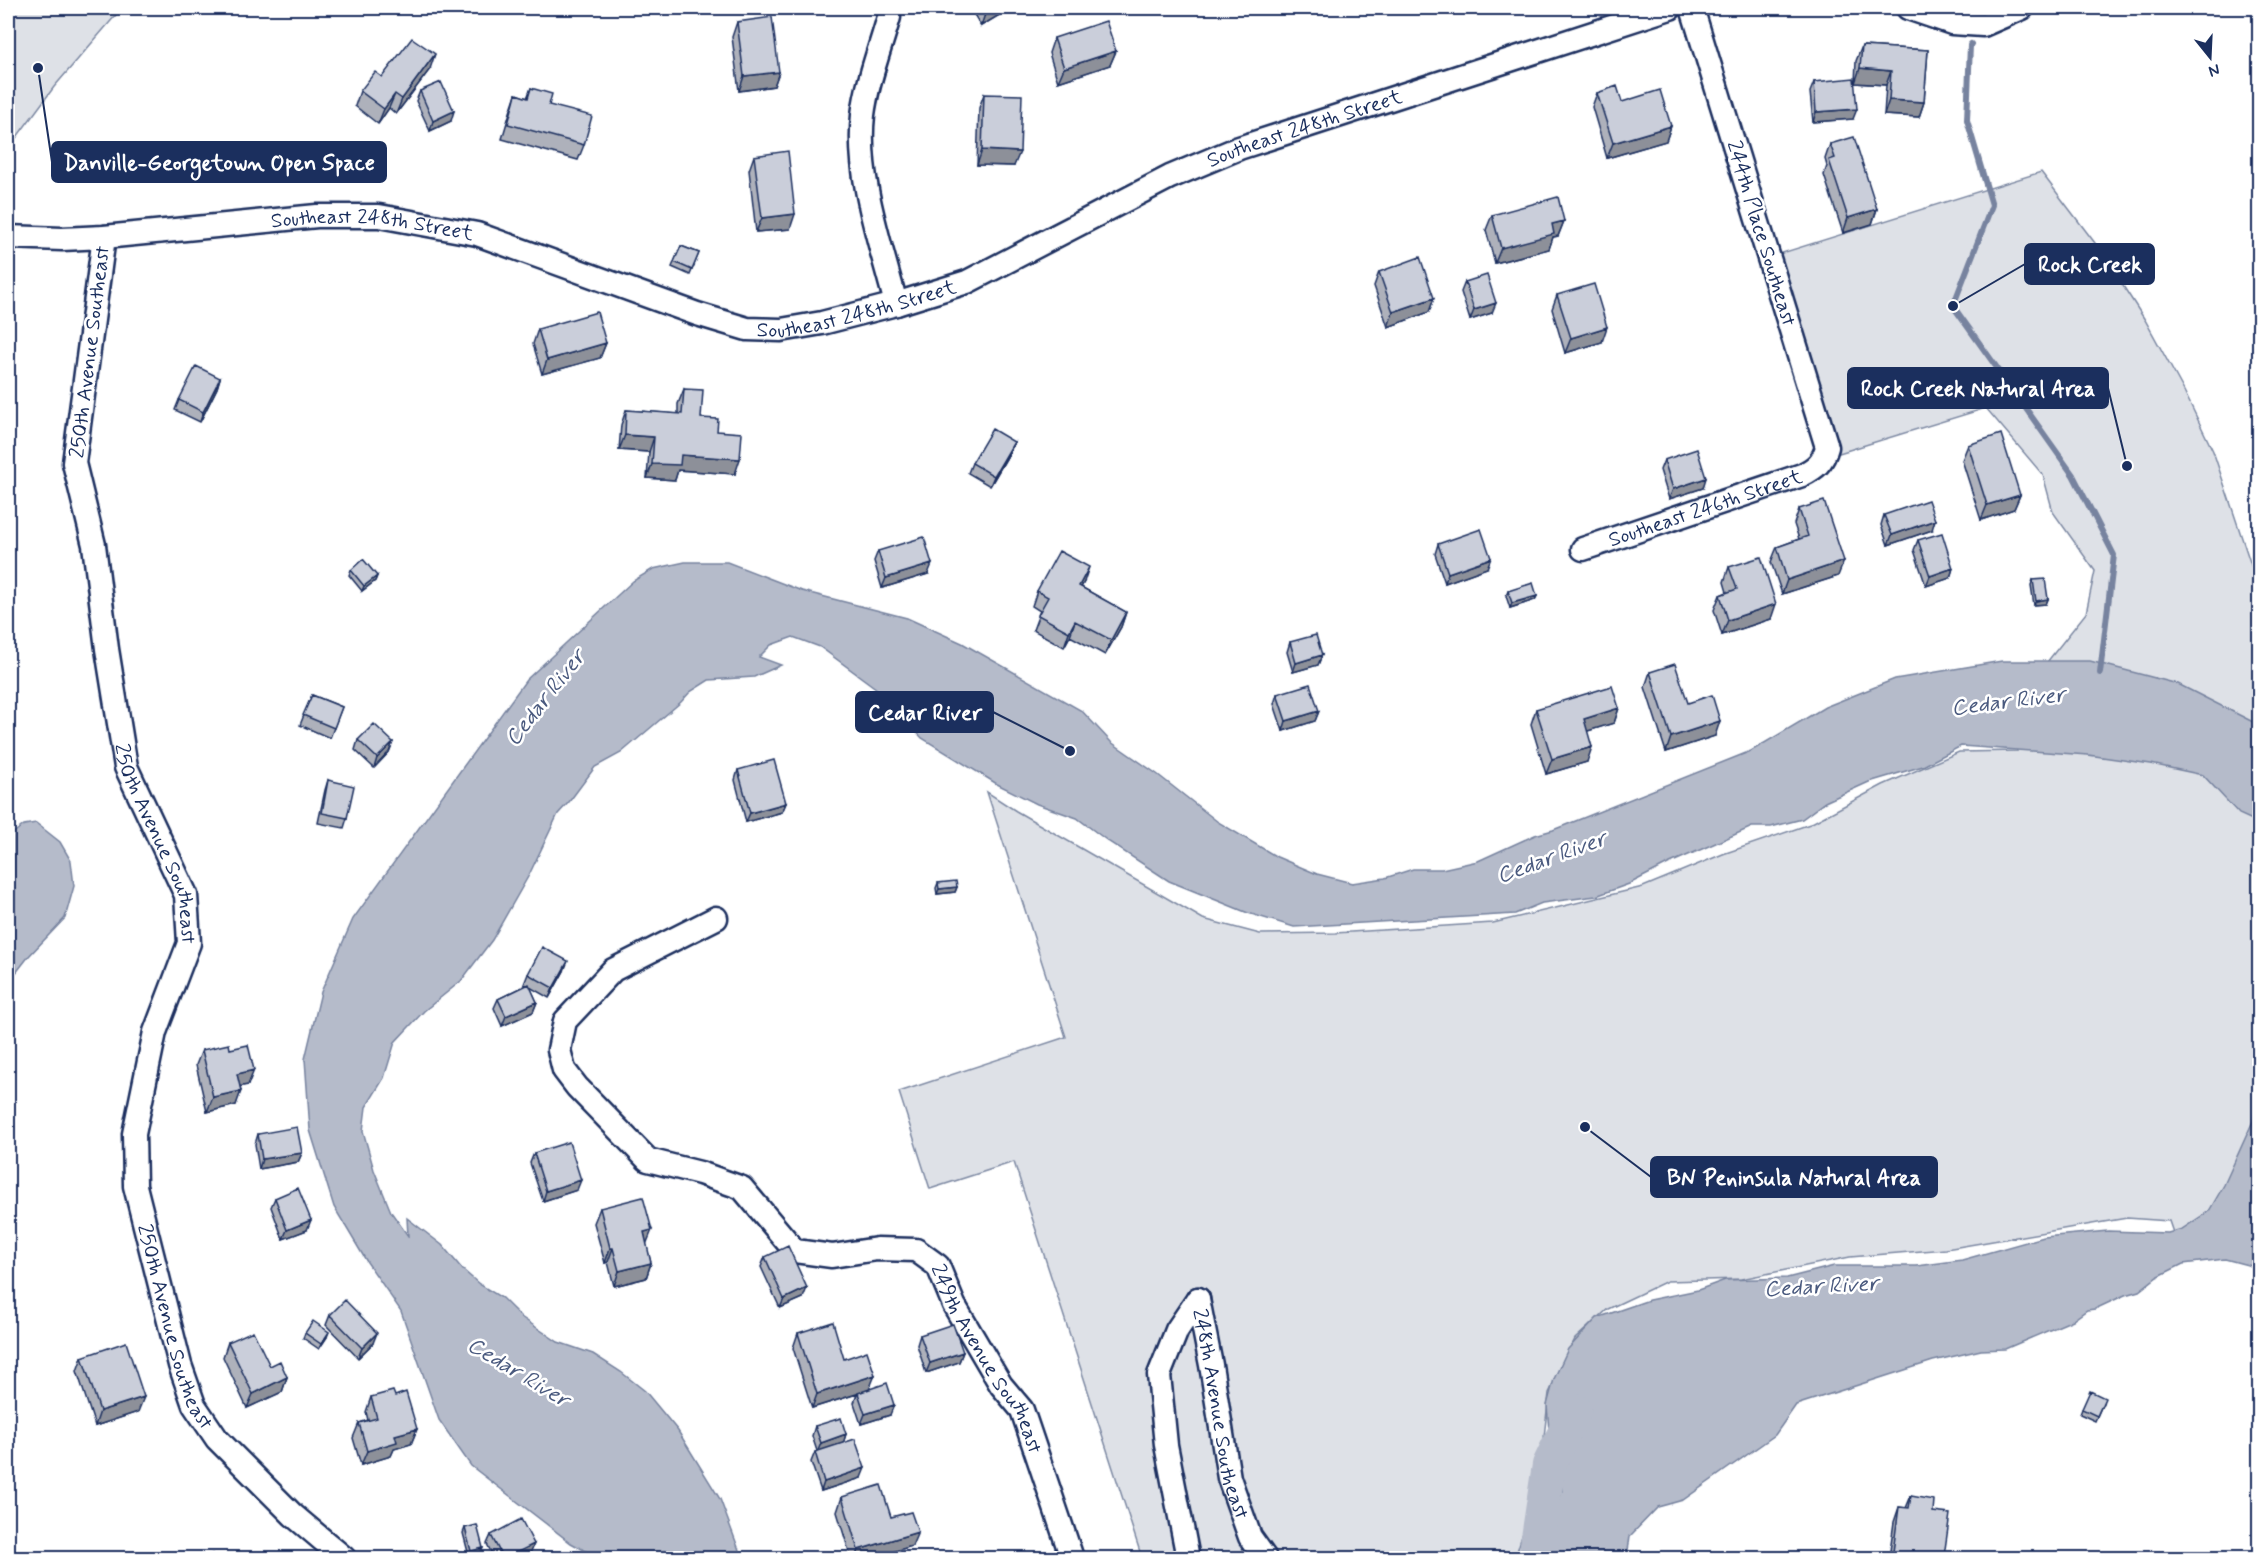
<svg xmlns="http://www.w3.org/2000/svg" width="2267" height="1566" viewBox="0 0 2267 1566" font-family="Mynerve,sans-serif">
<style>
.green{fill:#dee1e7;stroke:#7c88a2;stroke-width:1.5}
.water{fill:#b5bbca;stroke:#77839f;stroke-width:1.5}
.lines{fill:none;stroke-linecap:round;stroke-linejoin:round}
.stream{stroke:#77839f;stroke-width:6}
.river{stroke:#b5bbca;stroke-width:34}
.street-casing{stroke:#1b2f5e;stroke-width:27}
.street{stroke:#fff;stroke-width:22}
.wall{fill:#aeb1bb;stroke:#1b2f5e;stroke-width:1.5}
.shaded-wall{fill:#8d9099;stroke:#1b2f5e;stroke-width:1.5}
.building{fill:#caceda;stroke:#1b2f5e;stroke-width:1.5}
.labels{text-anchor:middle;stroke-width:5;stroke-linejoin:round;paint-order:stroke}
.street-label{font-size:21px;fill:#1b2f5e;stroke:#fff}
.water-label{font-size:22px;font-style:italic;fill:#49597e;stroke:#fff}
.leader{fill:none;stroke:#1b2f5e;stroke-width:2}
.callout-dot{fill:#1b2f5e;stroke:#fff;stroke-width:2}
.callout{fill:#1b2f5e;stroke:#1b2f5e;stroke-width:2}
.callout-label{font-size:22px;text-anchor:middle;font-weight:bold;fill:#fff}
</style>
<rect width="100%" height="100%" fill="#fff"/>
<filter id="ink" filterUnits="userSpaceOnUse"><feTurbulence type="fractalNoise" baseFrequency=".0167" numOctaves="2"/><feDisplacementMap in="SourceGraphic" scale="12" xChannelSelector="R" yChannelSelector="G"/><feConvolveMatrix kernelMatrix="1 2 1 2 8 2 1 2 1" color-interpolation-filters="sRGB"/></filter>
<g filter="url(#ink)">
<path class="green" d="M8,8H122L54,87L8,149Z
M2041,172L2098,247L2145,320L2184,391L2213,451L2259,589V1257L2179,1250L2169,1221L2127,1218L1946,1249L1850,1257L1741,1279L1667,1281L1608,1309L1575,1339L1549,1393L1539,1481L1515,1558H1142L1014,1162L930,1189L899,1092L1066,1037L987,792L1016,811L1203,919L1260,934L1335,933L1493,923L1643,887L1723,854L1810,824L1883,785L1959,752L2017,751L2007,719L2047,662L2086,613L2095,571L2053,512L2043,475L1986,408L1826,457L1763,259Z"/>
<path class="water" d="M685,562H727L802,591L907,618L962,643L1082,711L1111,742L1157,774L1218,822L1277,857L1317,874L1352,883L1385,878L1413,869H1442L1478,861L1535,835L1553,830L1751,751L1825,707L1895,679L2002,661H2090L2178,684L2255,723L2260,726L2259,823L2239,814L2203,775L2151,764L2088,755L1961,746L1923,766L1869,782L1825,802L1802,819L1771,827H1752L1668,864L1629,884L1596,896L1542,903L1515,914L1294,927L1248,913L1169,881L1109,842L1077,818L1037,804L997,784L922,738L877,689L820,647L793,637L771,645L759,657L781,665L754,677L709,680L690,692L681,702L621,753L595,767L569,802L558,814L529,875L492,940L461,981L424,1011L395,1042L384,1078L366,1107L363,1131L374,1170L391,1212L408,1236L407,1218L442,1245L463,1270L479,1284L502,1298L521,1317L558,1342L593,1354L621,1372L645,1391L678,1431L720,1499L742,1558H608L593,1555L571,1543L471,1466L439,1420L401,1311L367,1262L334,1207L310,1130L305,1059L321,992L353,919L526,680L633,581L653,569Z
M36,823L60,842L71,861L74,886L65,918L29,956L8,983V837L24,825Z
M2259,1085V1268L2225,1259L2183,1264L2157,1277L2139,1291L2125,1295L2095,1309L2087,1310L2073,1320L2005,1349L1981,1350L1933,1361L1796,1405L1775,1435L1683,1500L1658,1507L1630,1536L1627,1558H1535L1548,1535L1562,1491L1561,1478L1549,1431L1547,1405L1554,1379L1568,1349L1597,1318L1649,1300L1698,1290L1725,1280L1787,1278L1834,1266H1917L1962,1260L2044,1237L2108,1231L2168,1233L2182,1229L2209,1211L2224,1185L2253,1121Z"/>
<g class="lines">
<path class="stream" d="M1971,44L1970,45L1967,120L1992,205L1953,306L2073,475L2114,555L2100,673"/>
<path class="river" d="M1535,1558L1549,1465L1575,1410"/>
<defs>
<g id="street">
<path d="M1908,8L1952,23L1983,25L2022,8"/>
<path d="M889,17C880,49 867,82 863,115C856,178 881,244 896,304"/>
<path id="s1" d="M8,237L62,239L104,237L317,216H379L477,234L697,314L747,329L781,330L822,323L896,304L967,282L1170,177L1239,148L1670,8"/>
<path id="s2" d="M104,237L74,463L94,545L107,649L126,767L186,895L189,943L155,1032L134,1134L135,1186L180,1365L194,1405L217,1439L293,1515L344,1558"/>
<path id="s3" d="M1583,549L1802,475C1816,468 1823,462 1827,447L1692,8"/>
<path id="s4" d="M716,918L613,970L565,1021L559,1050L564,1070L577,1087L648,1160L700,1173L742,1188L795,1251L832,1256L877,1249L916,1250L938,1266L954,1305L1001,1385L1022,1410L1072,1558"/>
<path id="s5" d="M1198,1299L1211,1365L1229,1478L1250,1537L1265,1558"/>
<path d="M1188,1558L1166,1445L1159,1375L1177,1330L1198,1299"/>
</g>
</defs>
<use href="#street" class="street-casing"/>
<use href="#street" class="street"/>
</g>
<path class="wall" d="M970,8H1011L981,26Z
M737,22L779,72L774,86L739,91L732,37Z
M1054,38L1116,51L1110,65L1058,82L1049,53Z
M1862,46L1928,50L1924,102L1919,117L1884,115L1886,85L1855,83L1856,61Z
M430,69L396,114L389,108L378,124L355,106L360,91L382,77Z
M1814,82L1853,119L1813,122L1810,92Z
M531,88L549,105L584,145L578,160L502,139L511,109L516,94L527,98Z
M420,91L451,121L430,131L416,101Z
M1597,93L1622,102L1671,126L1666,141L1607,158L1592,107Z
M984,94L1014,166L977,165L979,108Z
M1830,144L1877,209L1872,224L1843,233L1824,175L1827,166L1825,159Z
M754,156L790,229L756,232L749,170Z
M1492,215L1564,221L1558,236L1553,237L1549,249L1495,263L1486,230Z
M681,246L699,253L690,275L672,267Z
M1379,272L1434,298L1429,312L1388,327L1374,286Z
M1465,282L1492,313L1470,320L1461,292Z
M1557,295L1602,342L1565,353L1552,309Z
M538,329L606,343L600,358L542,374L533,344Z
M220,378L217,388L200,422L175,410L179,400Z
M684,389L701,418L717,431L735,474L678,470L675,480L647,478L649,452L619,450L621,425L626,410L678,414V404Z
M1014,442L1010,452L990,486L968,473L972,463Z
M1968,445L2020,495L2014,509L1981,520L1962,460Z
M1664,460L1703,488L1669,499L1660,470Z
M1799,509L1838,576L1782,594L1771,562L1777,547L1799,539L1794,524Z
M1884,515L1932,530L1888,545L1881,525Z
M1918,540L1953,568L1950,578L1926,586L1914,550Z
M1438,544L1487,568L1445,583L1435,554Z
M878,551L928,574L882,588L874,561Z
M1729,567L1771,619L1722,635L1714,610L1720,595L1727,592L1724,582Z
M351,570L377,576L375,581L362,591L349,575Z
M2033,580L2048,599L2046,604L2034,605L2031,585Z
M1084,582L1081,587L1126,612L1121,627L1105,655L1070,636L1064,647L1033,630L1040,611L1032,606L1037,591Z
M1508,591L1537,596L1535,600L1510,608L1506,596Z
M1290,642L1322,655L1318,665L1293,672L1287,652Z
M1650,672L1688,703L1715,736L1666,752L1645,687Z
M1277,694L1319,711L1315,721L1283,731L1274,704Z
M312,695L342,707L330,738L300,725Z
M1619,708L1614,723L1587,731V762L1546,774L1531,724L1536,709Z
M358,740L393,742L389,752L374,768L355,750Z
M738,770L786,803L782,812L746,822L735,780Z
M328,780L347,818L344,828L318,823L325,790Z
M938,883L957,887L955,892L937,894L936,888Z
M564,971L549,998L530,987L537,1002L533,1012L502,1026L494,1008L498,999L527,985L524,984L528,974Z
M230,1049L248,1085L240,1086L236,1105L207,1112L196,1065L202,1050Z
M258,1134L302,1153L298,1162L259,1169L255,1144Z
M534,1153L577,1190L543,1201L530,1163Z
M275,1198L307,1230L283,1239L271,1207Z
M600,1208L646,1244L651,1263L646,1278L614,1286L608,1262L605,1263L594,1223Z
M765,1257L803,1298L780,1308L761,1267Z
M330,1315L373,1343L358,1358L326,1325Z
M305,1333L327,1337L319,1349L303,1338Z
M798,1333L844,1359L890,1415L861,1424L854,1403L857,1394L812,1408L793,1348Z
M920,1335L963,1352L959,1362L926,1373L917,1345Z
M228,1342L270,1366L287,1377L282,1392L247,1408L223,1357Z
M82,1357L138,1412L95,1426L77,1371Z
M395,1396L417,1429L411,1444L394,1449L391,1456L361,1465L353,1438L359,1423L368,1420L366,1412L371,1397Z
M2103,1403L2095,1421L2080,1414L2082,1409Z
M815,1426L846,1434L843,1443L861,1478L821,1491L811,1462L815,1452L817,1451L812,1436Z
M1911,1496L1933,1512L1944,1556L1943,1558H1889L1894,1522L1899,1507L1906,1508Z
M842,1497L891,1517L912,1546L873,1558H851L837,1512Z
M465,1528L481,1553L469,1556L463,1533Z
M491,1535L530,1554L521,1558H494L487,1544Z"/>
<path class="shaded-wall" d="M992,8H1011L981,26L986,11Z
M1116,51L1110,65L1058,82L1064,68Z
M435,54L430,69L396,114L402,99Z
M1860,68L1891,71L1886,85L1855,83Z
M779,72L774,86L739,91L744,76Z
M395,94L389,108L378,124L384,109Z
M1889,100L1924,102L1919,117L1884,115Z
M1857,109L1853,119L1813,122L1816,112Z
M454,111L451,121L430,131L433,121Z
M1671,126L1666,141L1607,158L1613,143Z
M982,150L1020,152L1014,166L977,165Z
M1877,209L1872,224L1843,233L1848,218Z
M795,214L790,229L756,232L762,218Z
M1564,221L1558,236L1553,237L1549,249L1495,263L1501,248L1552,224Z
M1434,298L1429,312L1388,327L1393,312Z
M1496,303L1492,313L1470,320L1474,310Z
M1607,327L1602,342L1565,353L1571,338Z
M606,343L600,358L542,374L547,360Z
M220,378L217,388L200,422L203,412Z
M625,435L654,437L649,452L619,450Z
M1014,442L1010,452L990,486L994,476Z
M681,455L740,459L735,474L678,470L675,480L647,478L652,464Z
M1706,478L1703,488L1669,499L1673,489Z
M2020,495L2014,509L1981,520L1987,505Z
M1935,520L1932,530L1888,545L1892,535Z
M1491,558L1487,568L1445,583L1448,573Z
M1844,561L1838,576L1782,594L1787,580Z
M932,564L928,574L882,588L886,578Z
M1089,567L1084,582L1074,601L1079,586Z
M1953,568L1950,578L1926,586L1930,576Z
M377,576L375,581L362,591L364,586Z
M1537,596L1535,600L1510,608L1512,603Z
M2048,599L2046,604L2034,605L2036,601Z
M1776,604L1771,619L1722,635L1728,620Z
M1126,612L1121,627L1105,655L1111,640Z
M1075,621L1070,636L1064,647L1069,632Z
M1322,655L1318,665L1293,672L1296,663Z
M1619,708L1614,723L1578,734L1584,719Z
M1319,711L1315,721L1283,731L1286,721Z
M1720,721L1715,736L1666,752L1671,737Z
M393,742L389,752L374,768L377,758Z
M1592,747L1587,762L1546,774L1552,759Z
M786,803L782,812L746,822L750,813Z
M957,887L955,892L937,894L939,889Z
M568,961L564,971L549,998L553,988Z
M537,1002L533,1012L502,1026L506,1016Z
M254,1070L248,1085L232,1088L237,1074Z
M241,1091L236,1105L207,1112L213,1097Z
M302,1153L298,1162L259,1169L262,1159Z
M581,1180L577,1190L543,1201L546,1191Z
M311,1220L307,1230L283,1239L287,1230Z
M652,1230L646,1245L644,1232Z
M610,1248H613L608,1262L605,1263Z
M651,1263L646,1278L614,1286L619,1271Z
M807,1288L803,1298L780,1308L784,1299Z
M329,1332L327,1337L319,1349L321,1344Z
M377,1333L373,1343L358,1358L362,1348Z
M963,1352L959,1362L926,1373L930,1363Z
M875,1375L869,1390L812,1408L817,1394Z
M287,1377L282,1392L247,1408L253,1394Z
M144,1397L138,1412L95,1426L100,1411Z
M894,1405L890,1415L861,1424L865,1414Z
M417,1429L411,1444L394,1449L391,1456L361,1465L367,1451L395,1435Z
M846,1434L843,1444L817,1453L821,1443Z
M865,1468L861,1478L821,1491L824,1482Z
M918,1532L912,1546L873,1558H855L858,1550Z
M534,1544L530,1554L521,1558H506Z
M483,1548L481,1553L469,1556L471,1551Z"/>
<path class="building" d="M984,8H992L986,11Z
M772,17L779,72L744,76L737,22Z
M1106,21L1116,51L1064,68L1054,38Z
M412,38L435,54L402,99L395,94L384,109L360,91L375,72L382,77Z
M1862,46L1928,50L1924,102L1889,100L1891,71L1860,68Z
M1854,78L1857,109L1816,112L1814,82Z
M441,82L454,111L433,121L420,91Z
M1617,86L1622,102L1660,90L1671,126L1613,143L1597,93Z
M531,88L552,94L549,105L592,116L584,145L508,124L516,94L528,98Z
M984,94L1022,95L1020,152L982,150Z
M1854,137L1877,209L1848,218L1829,160L1835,158L1830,144Z
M788,151L795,214L762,218L754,156Z
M1558,197L1564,221L1552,224L1554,234L1501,248L1492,215Z
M681,246L699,253L692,270L674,262Z
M1420,257L1434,298L1393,312L1379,272Z
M1487,275L1496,303L1474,310L1465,282Z
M1594,284L1607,327L1571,338L1557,295Z
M597,312L606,343L547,360L538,329Z
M196,366L220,378L203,412L179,400Z
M684,389L703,390L701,418L718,419L717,431L742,433L740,459L681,455L680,465L652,464L654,437L625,435L626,410L682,414Z
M992,429L1014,442L994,476L972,463Z
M2001,434L2020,495L1987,505L1968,445Z
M1697,449L1706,478L1673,489L1664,460Z
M1928,500L1935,520L1892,535L1884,515Z
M1824,501L1844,561L1787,580L1777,547L1808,536L1799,509Z
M1481,529L1491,558L1448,573L1438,544Z
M1942,533L1953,568L1930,576L1918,540Z
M924,537L932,564L886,578L878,551Z
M1059,551L1089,567L1079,586L1126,612L1111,640L1075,621L1069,632L1038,615L1048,597L1037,591Z
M1761,557L1776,604L1728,620L1720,595L1737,589L1729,567Z
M363,559L377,576L364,586L351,570Z
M2045,579L2048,599L2036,601L2033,580Z
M1533,583L1537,596L1512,603L1508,591Z
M1316,635L1322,655L1296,663L1290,642Z
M1675,664L1688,703L1712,695L1720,721L1671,737L1650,672Z
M1310,684L1319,711L1286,721L1277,694Z
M1612,686L1619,708L1584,719L1592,747L1552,759L1536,709Z
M312,695L342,707L334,728L303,715Z
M374,724L393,742L377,758L358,740Z
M774,760L786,803L750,813L738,770Z
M328,780L354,786L347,818L322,813Z
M956,881L957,887L939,889L938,883Z
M542,947L568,961L553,988L528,974Z
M529,984L537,1002L506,1016L498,999Z
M229,1044L230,1049L248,1045L254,1070L237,1074L241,1091L213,1097L202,1050Z
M297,1127L302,1153L262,1159L258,1134Z
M569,1142L581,1180L546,1191L534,1153Z
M298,1188L311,1220L287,1230L275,1198Z
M643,1197L652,1230L644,1232L651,1263L619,1271L613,1248H610L600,1208Z
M788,1246L807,1288L784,1299L765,1257Z
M345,1300L377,1333L362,1348L330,1315Z
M313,1321L329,1332L321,1344L305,1333Z
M833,1322L844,1359L867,1351L875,1375L817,1394L798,1333Z
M953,1324L963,1352L930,1363L920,1335Z
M253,1331L270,1366L280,1361L287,1377L253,1394L228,1342Z
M126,1342L144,1397L100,1411L82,1357Z
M887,1383L894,1405L865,1414L858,1393Z
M393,1391L395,1396L406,1392L417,1429L395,1435L397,1442L367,1451L359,1423L377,1418L371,1397Z
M2090,1391L2105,1398L2097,1416L2082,1409Z
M841,1418L846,1434L821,1443L815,1426Z
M855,1439L865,1468L824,1482L815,1452Z
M881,1485L891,1517L911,1512L918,1532L858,1550L842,1497Z
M1911,1496L1934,1500L1933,1512L1950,1514L1944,1556L1934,1555V1558H1902L1903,1554L1893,1552L1899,1507L1909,1508Z
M521,1519L534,1544L506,1558H503L491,1535Z
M477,1525L483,1548L471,1551L465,1528Z
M213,1554L215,1558H199Z"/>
</g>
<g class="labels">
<g class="street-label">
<text dy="7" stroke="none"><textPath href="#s1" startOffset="1356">Southeast 248th Street</textPath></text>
<text dy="7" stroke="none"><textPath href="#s1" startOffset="366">Southeast 248th Street</textPath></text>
<text transform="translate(1762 233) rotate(73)" y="7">244th Place Southeast</text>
<text dy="7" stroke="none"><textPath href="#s1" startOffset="870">Southeast 248th Street</textPath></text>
<text transform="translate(89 352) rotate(-83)" y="7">250th Avenue Southeast</text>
<text dy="7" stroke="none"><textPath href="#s3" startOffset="129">Southeast 246th Street</textPath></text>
<text dy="7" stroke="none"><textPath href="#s2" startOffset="620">250th Avenue Southeast</textPath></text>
<text dy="7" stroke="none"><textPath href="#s2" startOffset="1124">250th Avenue Southeast</textPath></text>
<text dy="7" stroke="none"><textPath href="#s4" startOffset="794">249th Avenue Southeast</textPath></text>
<text dy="7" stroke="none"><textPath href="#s5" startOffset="117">248th Avenue Southeast</textPath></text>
</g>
<g class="water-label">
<text transform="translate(544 697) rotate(-52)" y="8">Cedar River</text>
<text transform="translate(2008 700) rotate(-7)" y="8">Cedar River</text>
<text transform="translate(1551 856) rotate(-20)" y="8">Cedar River</text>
<text transform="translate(1821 1285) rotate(-3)" y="8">Cedar River</text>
<text transform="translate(519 1371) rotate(31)" y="8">Cedar River</text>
</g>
</g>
<path class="leader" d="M38 68L52 162M1953 306L2025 264M2127 466L2108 388M1070 751L993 712M1585 1127L1651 1177"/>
<g class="callout-dot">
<circle cx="38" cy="68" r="6"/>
<circle cx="1953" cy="306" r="6"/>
<circle cx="2127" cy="466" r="6"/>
<circle cx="1070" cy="751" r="6"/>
<circle cx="1585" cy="1127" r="6"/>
</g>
<g class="callout">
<rect x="52" y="142" width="334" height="40" rx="6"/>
<rect x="2025" y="244" width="129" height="40" rx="6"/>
<rect x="1848" y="368" width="260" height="40" rx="6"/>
<rect x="856" y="692" width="137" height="40" rx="6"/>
<rect x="1651" y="1157" width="286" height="40" rx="6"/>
</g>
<g class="callout-label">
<text x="219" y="170">Danville-Georgetown Open Space</text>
<text x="2090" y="272">Rock Creek</text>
<text x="1978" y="396">Rock Creek Natural Area</text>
<text x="925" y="720">Cedar River</text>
<text x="1794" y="1185">BN Peninsula Natural Area</text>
</g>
<rect width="2267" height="1566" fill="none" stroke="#fff" stroke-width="30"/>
<rect x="15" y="15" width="2237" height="1536" fill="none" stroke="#1b2f5e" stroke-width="2" filter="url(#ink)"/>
<g transform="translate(2210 57) rotate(162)" stroke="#ffffff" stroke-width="4.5" paint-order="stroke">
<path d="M0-4.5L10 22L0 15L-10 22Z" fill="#1b2f5e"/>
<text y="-9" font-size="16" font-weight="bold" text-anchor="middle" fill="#1b2f5e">N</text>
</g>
</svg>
